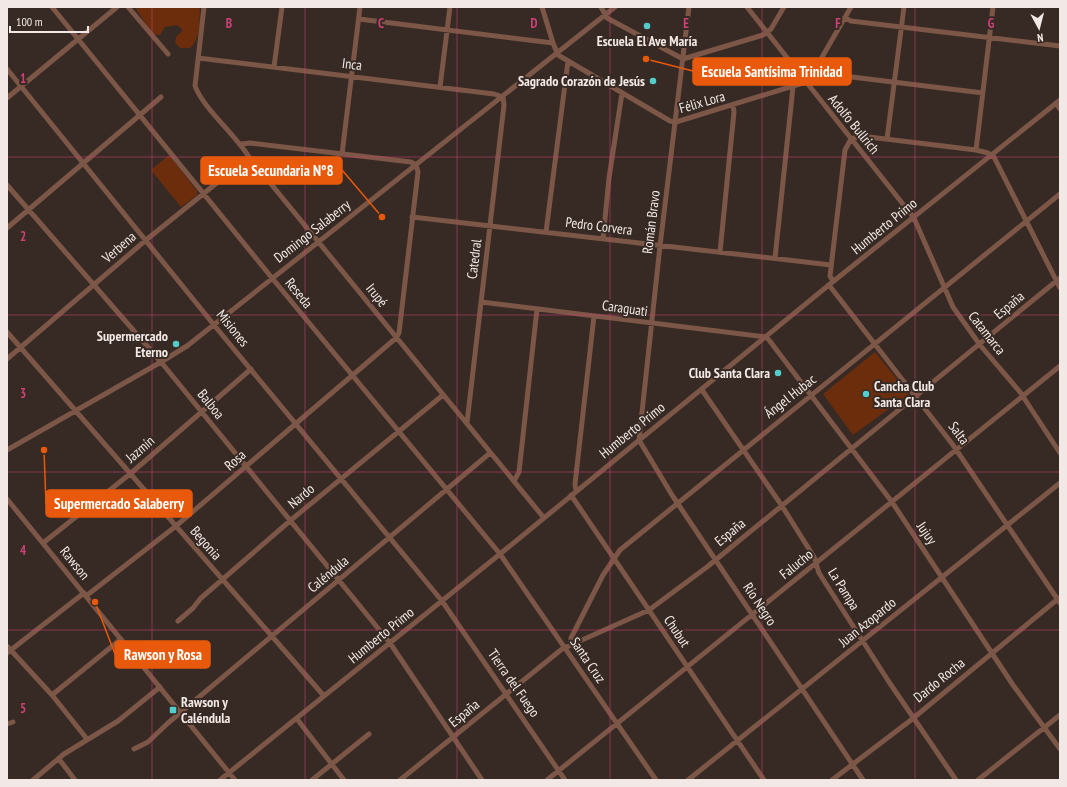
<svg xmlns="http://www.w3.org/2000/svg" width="1067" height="787" viewBox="0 0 1067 787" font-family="'PT Sans Narrow',sans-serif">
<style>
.green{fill:#6c2d0d}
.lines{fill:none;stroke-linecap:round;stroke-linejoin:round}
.minor{stroke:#7c5646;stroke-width:5}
.grid{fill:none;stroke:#cc4277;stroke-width:1;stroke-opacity:0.55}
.poi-dot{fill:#53cdcb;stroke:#372a24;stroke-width:1.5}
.labels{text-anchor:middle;stroke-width:4;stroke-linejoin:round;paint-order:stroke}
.poi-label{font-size:14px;font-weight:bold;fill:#f2e8e5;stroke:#372a24;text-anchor:end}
.street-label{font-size:14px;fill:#f2e8e5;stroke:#372a24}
.grid-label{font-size:13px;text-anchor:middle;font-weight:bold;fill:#cc4277;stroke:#372a24;stroke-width:4;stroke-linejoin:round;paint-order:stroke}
.leader{fill:none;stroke:#e8590c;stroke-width:1.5}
.callout-dot{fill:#e8590c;stroke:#372a24;stroke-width:1.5}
.callout{fill:#e8590c;stroke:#e8590c;stroke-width:1.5}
.callout-label{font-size:15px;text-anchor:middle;font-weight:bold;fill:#fff}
</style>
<rect width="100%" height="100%" fill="#372a24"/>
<path class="green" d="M135,7H200C199,21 201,38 190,48H180L175,42L176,37L182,31L181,28L177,25L165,27L160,35L152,34Z
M169,155L197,191V195L181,207L151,170Z
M875,352L909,394L853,435L823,394Z"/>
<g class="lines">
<path class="minor" d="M52,7L272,278L500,554L656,780
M128,7L168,54
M204,7L195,86C203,108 235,134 249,157L544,518
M542,7L553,43L558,55L670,121L676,122L806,82L814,71L851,7
M601,7L607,18L683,59L763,35L771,29L784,7
M689,7L660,246L639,440L672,495L863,780
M747,7L914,218L953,307L980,345L1020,392L1060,453
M845,18L851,21L1060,46
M359,19L553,43
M198,58L494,94L503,97L504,105L467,423
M274,67L282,7
M7,69L214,325L442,601L565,780
M814,71L819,73L983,93
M440,87L450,7
M7,98L117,7
M1056,103L1060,109
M887,139L904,7
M976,150L993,7
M342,154L360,7
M7,185L161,362L390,643L482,780
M412,217L831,265
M7,228L161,97
M546,232L568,61
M603,239L609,178L622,93
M720,252L734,112L733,105
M775,258L793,87
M833,281L830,276L845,150L851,139L861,136L976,150L988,153L994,157L1060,288
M829,285L953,445L1060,603
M481,302L766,337L769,340L892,502L1013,685L1060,749
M7,332L324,696
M7,359L146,240L249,157
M702,390L782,506L814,557L819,573L889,682L956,780
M7,450L161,362L187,346L615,7
M514,481L519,472L537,309
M576,491L575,484L594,316
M571,495L764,780
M7,499L235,780
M43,543L130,474L251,369
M86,596L176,526L396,338L399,333L418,172L416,165L411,162L250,143L241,144
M178,621L193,608L201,598L291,520L443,395
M571,644V638L603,575L620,550L1060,194
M7,646L52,695L87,739
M7,653L84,593
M52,695L121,639
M297,719L344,780
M7,724L13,722
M134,749L148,742L168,723L490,453
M59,759L75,780
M33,780L64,754L118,721L160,687
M220,780L500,554L830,284L1060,100
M312,780L369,734
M400,780L562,649L649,610L707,567L1060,278
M547,780L1060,366
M688,780L1060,483
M832,780L911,720L1059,598
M978,780L1060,715"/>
</g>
<path class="grid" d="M152,7V780M305,7V780M457,7V780M610,7V780M762,7V780M915,7V780M7,157H1060M7,315H1060M7,472H1060M7,630H1060"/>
<g class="poi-dot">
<circle cx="647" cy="26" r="4"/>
<circle cx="653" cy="81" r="4"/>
<circle cx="176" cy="344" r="4"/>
<circle cx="778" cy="373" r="4"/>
<circle cx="866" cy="394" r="4"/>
<rect x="169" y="706" width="8" height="8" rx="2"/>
</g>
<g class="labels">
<g class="poi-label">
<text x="647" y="46" text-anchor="middle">Escuela El Ave María</text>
<text x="645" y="86">Sagrado Corazón de Jesús</text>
<text x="168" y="341">Supermercado<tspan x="168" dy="16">Eterno</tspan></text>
<text x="770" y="378">Club Santa Clara</text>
<text x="874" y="391" text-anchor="start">Cancha Club<tspan x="874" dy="16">Santa Clara</tspan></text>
<text x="181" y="707" text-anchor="start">Rawson y<tspan x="181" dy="16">Caléndula</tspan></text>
</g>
<g class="street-label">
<text transform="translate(352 64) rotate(7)" y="5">Inca</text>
<text transform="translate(702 102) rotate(-16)" y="5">Félix Lora</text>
<text transform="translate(854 124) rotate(51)" y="5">Adolfo Bullrich</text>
<text transform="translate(651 222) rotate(-83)" y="5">Román Bravo</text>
<text transform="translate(599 226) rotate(7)" y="5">Pedro Corvera</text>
<text transform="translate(884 226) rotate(-39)" y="5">Humberto Primo</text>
<text transform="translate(312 231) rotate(-38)" y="5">Domingo Salaberry</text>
<text transform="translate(119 247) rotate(-41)" y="5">Verbena</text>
<text transform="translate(474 259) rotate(-83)" y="5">Catedral</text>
<text transform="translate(299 293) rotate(51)" y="5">Reseda</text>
<text transform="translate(377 295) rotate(51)" y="5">Irupé</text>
<text transform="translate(1009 305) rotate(-40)" y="5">España</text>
<text transform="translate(625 308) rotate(8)" y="5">Caraguati</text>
<text transform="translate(233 328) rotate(51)" y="5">Misiones</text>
<text transform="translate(987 333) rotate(52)" y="5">Catamarca</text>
<text transform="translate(790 396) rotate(-38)" y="5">Ángel Hubac</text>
<text transform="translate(211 404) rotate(51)" y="5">Balboa</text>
<text transform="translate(632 430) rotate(-39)" y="5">Humberto Primo</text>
<text transform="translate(959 433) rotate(53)" y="5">Salta</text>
<text transform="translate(140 449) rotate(-41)" y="5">Jazmín</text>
<text transform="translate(235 460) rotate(-41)" y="5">Rosa</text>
<text transform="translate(301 496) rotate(-40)" y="5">Nardo</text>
<text transform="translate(730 532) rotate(-39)" y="5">España</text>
<text transform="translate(927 533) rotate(56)" y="5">Jujuy</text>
<text transform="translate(206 543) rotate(49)" y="5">Begonia</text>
<text transform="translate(75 563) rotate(51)" y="5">Rawson</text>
<text transform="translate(796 564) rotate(-39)" y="5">Falucho</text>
<text transform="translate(328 574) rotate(-40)" y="5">Caléndula</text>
<text transform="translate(844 589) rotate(58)" y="5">La Pampa</text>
<text transform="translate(760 604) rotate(56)" y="5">Río Negro</text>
<text transform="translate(867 622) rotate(-39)" y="5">Juan Azopardo</text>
<text transform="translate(677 631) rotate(56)" y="5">Chubut</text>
<text transform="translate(381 635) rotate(-39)" y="5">Humberto Primo</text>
<text transform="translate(588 660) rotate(56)" y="5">Santa Cruz</text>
<text transform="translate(939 680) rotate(-39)" y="5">Dardo Rocha</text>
<text transform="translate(514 683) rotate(55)" y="5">Tierra del Fuego</text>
<text transform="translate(464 713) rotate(-39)" y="5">España</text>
</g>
</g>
<g class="grid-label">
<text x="229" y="28">B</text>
<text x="381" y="28">C</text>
<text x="534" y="28">D</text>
<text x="686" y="28">E</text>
<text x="838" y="28">F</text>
<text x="991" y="28">G</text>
<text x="23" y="83">1</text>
<text x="23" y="241">2</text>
<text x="23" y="398">3</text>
<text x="23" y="555">4</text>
<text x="23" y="713">5</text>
</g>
<path class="leader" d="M646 59L693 71M382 217L342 170M44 450L46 504M95 602L115 654"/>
<g class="callout-dot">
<circle cx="646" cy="59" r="4"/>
<circle cx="382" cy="217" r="4"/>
<circle cx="44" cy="450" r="4"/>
<circle cx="95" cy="602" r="4"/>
</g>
<g class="callout">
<rect x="693" y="58" width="158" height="27" rx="4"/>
<rect x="201" y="157" width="141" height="27" rx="4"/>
<rect x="46" y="490" width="146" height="27" rx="4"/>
<rect x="115" y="641" width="95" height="27" rx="4"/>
</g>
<g class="callout-label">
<text x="772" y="77">Escuela Santísima Trinidad</text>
<text x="271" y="176">Escuela Secundaria N°8</text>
<text x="119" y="509">Supermercado Salaberry</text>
<text x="163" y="660">Rawson y Rosa</text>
</g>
<rect width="1067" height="787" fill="none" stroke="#f2e8e5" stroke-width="16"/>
<g transform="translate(1039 28) rotate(173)" stroke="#372a24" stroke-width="3" paint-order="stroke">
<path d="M0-3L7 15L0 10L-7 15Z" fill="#f2e8e5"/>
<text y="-6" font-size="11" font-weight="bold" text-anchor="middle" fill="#f2e8e5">N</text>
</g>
<path d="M10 26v6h78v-6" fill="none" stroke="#f2e8e5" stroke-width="2"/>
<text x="16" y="26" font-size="12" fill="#f2e8e5" stroke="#372a24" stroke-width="3" paint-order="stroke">100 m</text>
</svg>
